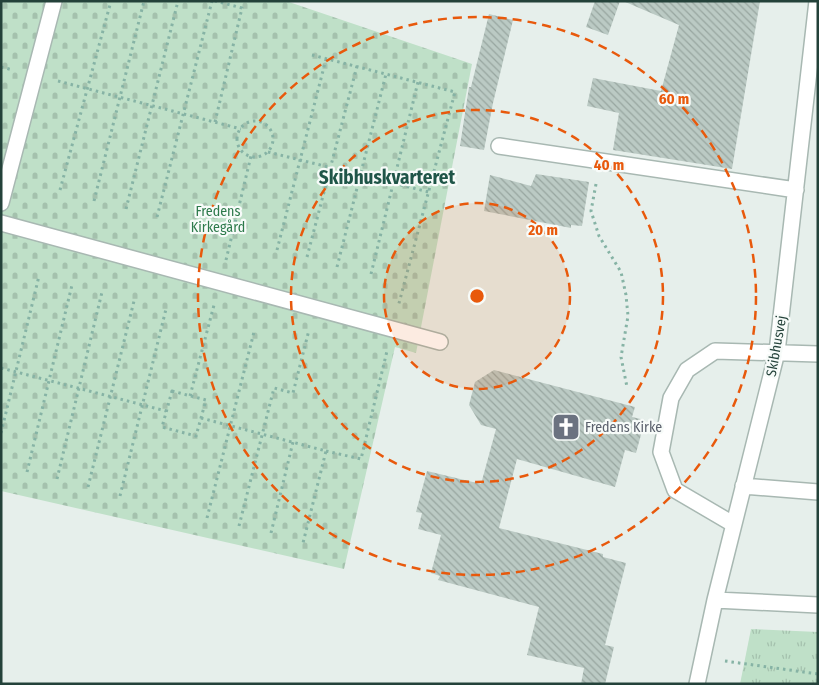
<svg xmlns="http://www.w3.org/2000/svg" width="819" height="685" viewBox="0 0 819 685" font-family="'Fira Sans Condensed',sans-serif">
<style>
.grass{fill:url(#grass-tufts)}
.cemetery{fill:url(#cemetery-stones)}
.building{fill:url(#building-back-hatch)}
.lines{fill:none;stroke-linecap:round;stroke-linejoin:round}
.minor-casing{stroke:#a8b8b2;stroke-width:18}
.path{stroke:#86b3a5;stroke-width:3;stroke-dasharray:2.5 4;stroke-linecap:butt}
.minor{stroke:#fff;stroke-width:15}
.ring{fill:none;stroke:#e8590c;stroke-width:2.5;stroke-dasharray:9 6}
.labels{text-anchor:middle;stroke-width:4.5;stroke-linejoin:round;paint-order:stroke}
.park-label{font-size:14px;fill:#2d7a4b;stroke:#f7fbf9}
.street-label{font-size:14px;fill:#24423a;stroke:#f7fbf9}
.worship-label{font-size:14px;fill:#5b616d;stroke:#f7fbf9;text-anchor:start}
.district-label{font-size:19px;font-weight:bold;fill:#1f5548;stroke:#f7fbf9}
.centre{fill:#e8590c;stroke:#f7fbf9;stroke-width:2.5}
.ring-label{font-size:15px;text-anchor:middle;font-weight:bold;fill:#e8590c;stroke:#f7fbf9;stroke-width:4.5;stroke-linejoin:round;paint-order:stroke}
</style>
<defs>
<pattern id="grass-tufts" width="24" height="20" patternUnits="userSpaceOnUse" patternTransform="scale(1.25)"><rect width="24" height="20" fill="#bfe0c8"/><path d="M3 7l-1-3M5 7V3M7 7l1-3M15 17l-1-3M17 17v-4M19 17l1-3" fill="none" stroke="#a4c1ad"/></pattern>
<pattern id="cemetery-stones" width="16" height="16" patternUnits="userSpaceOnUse" patternTransform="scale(1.25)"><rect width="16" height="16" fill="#bfe0c8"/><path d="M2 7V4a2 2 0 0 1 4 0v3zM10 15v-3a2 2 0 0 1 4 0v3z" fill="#a4c1ad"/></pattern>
<pattern id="building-back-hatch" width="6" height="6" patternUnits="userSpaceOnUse" patternTransform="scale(1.25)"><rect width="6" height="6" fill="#bbcac4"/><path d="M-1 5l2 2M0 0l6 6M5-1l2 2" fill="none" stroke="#98a6a0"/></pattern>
</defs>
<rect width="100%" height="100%" fill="#e6efeb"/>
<path class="grass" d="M751,629L818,632V684H740Z"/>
<path class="cemetery" d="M1,1H286L472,64L416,353L395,347L344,569L1,491Z"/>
<path class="building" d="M595,1H620L608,35L586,27Z
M623,1H760L732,169L613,150L619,113L587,106L593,78L661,91L679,25Z
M489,14L513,20L493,103L484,150L460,146L469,87H471Z
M536,174L589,182L582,226L571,225V228L484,211L490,175L531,186Z
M494,370L635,407L632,417L645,420L636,453L625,450L615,487L517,459L499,528L603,554V557L626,563L605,645L614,647L605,684H581L584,668L527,655L539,607L438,580L440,576L431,573L441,535L418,529L422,513L416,512L427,471L481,484L496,429L481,425L469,405L475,382Z"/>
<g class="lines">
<defs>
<path id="minor" d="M499,146L796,190
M1,203L54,1
M1,223L440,342
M743,486L818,492
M733,524L675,490L661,452L671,398L687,370L715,351L818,354
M715,600L818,605
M697,684L715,600L777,352L817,1"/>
</defs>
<use href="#minor" class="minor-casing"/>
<path class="path" d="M312,55L455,92L398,307
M1,67L13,70
M58,81L241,129
M237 139a18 18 0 1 1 36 0a18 18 0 1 1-36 0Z
M215,122L242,8L215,1
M268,152L429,192
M596,184L591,211L599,236L621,272L626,295L628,316L621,357L627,387
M60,190L111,1
M94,201L144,1
M126,209L178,1
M157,217L212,1
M277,250L326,59
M307,257L357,66
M226,260L251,156
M337,267L386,74
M371,274L418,82
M1,368L166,411
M172,391L206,400L196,436L162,427Z
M190,396L214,305
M201,418L326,451L303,543
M1,433L39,276
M326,451L361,459L387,351
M27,472L72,285
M57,479L102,292
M88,487L134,301
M120,496L166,309
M207,518L254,332
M239,526L274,388L293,393L309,330
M271,533L293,442
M725,661L818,674"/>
<use href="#minor" class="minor"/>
</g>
<circle cx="477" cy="296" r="93" fill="#e8590c" fill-opacity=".12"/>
<g class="ring">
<circle cx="477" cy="296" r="93"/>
<circle cx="477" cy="296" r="186"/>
<circle cx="477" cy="296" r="279"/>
</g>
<defs>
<symbol id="church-square" viewBox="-11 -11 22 22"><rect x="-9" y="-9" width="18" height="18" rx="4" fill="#6b7280" stroke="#f7fbf9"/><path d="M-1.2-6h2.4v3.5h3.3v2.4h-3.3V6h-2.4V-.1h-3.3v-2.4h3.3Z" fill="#fff"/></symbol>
</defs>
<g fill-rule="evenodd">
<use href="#church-square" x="550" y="411" width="32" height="32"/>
</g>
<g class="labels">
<g class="park-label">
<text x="218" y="216">Fredens<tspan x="218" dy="16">Kirkegård</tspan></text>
</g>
<g class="street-label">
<text transform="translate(776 346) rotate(-80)" y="5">Skibhusvej</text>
</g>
<g class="worship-label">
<text x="585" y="432">Fredens Kirke</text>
</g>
<g class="district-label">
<text x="387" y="184">Skibhuskvarteret</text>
</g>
</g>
<circle cx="477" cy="296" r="8" class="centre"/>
<g class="ring-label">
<text x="674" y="104">60 m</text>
<text x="609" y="170">40 m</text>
<text x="543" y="235">20 m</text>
</g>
<rect width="819" height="685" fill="none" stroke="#24423a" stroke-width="5"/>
</svg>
